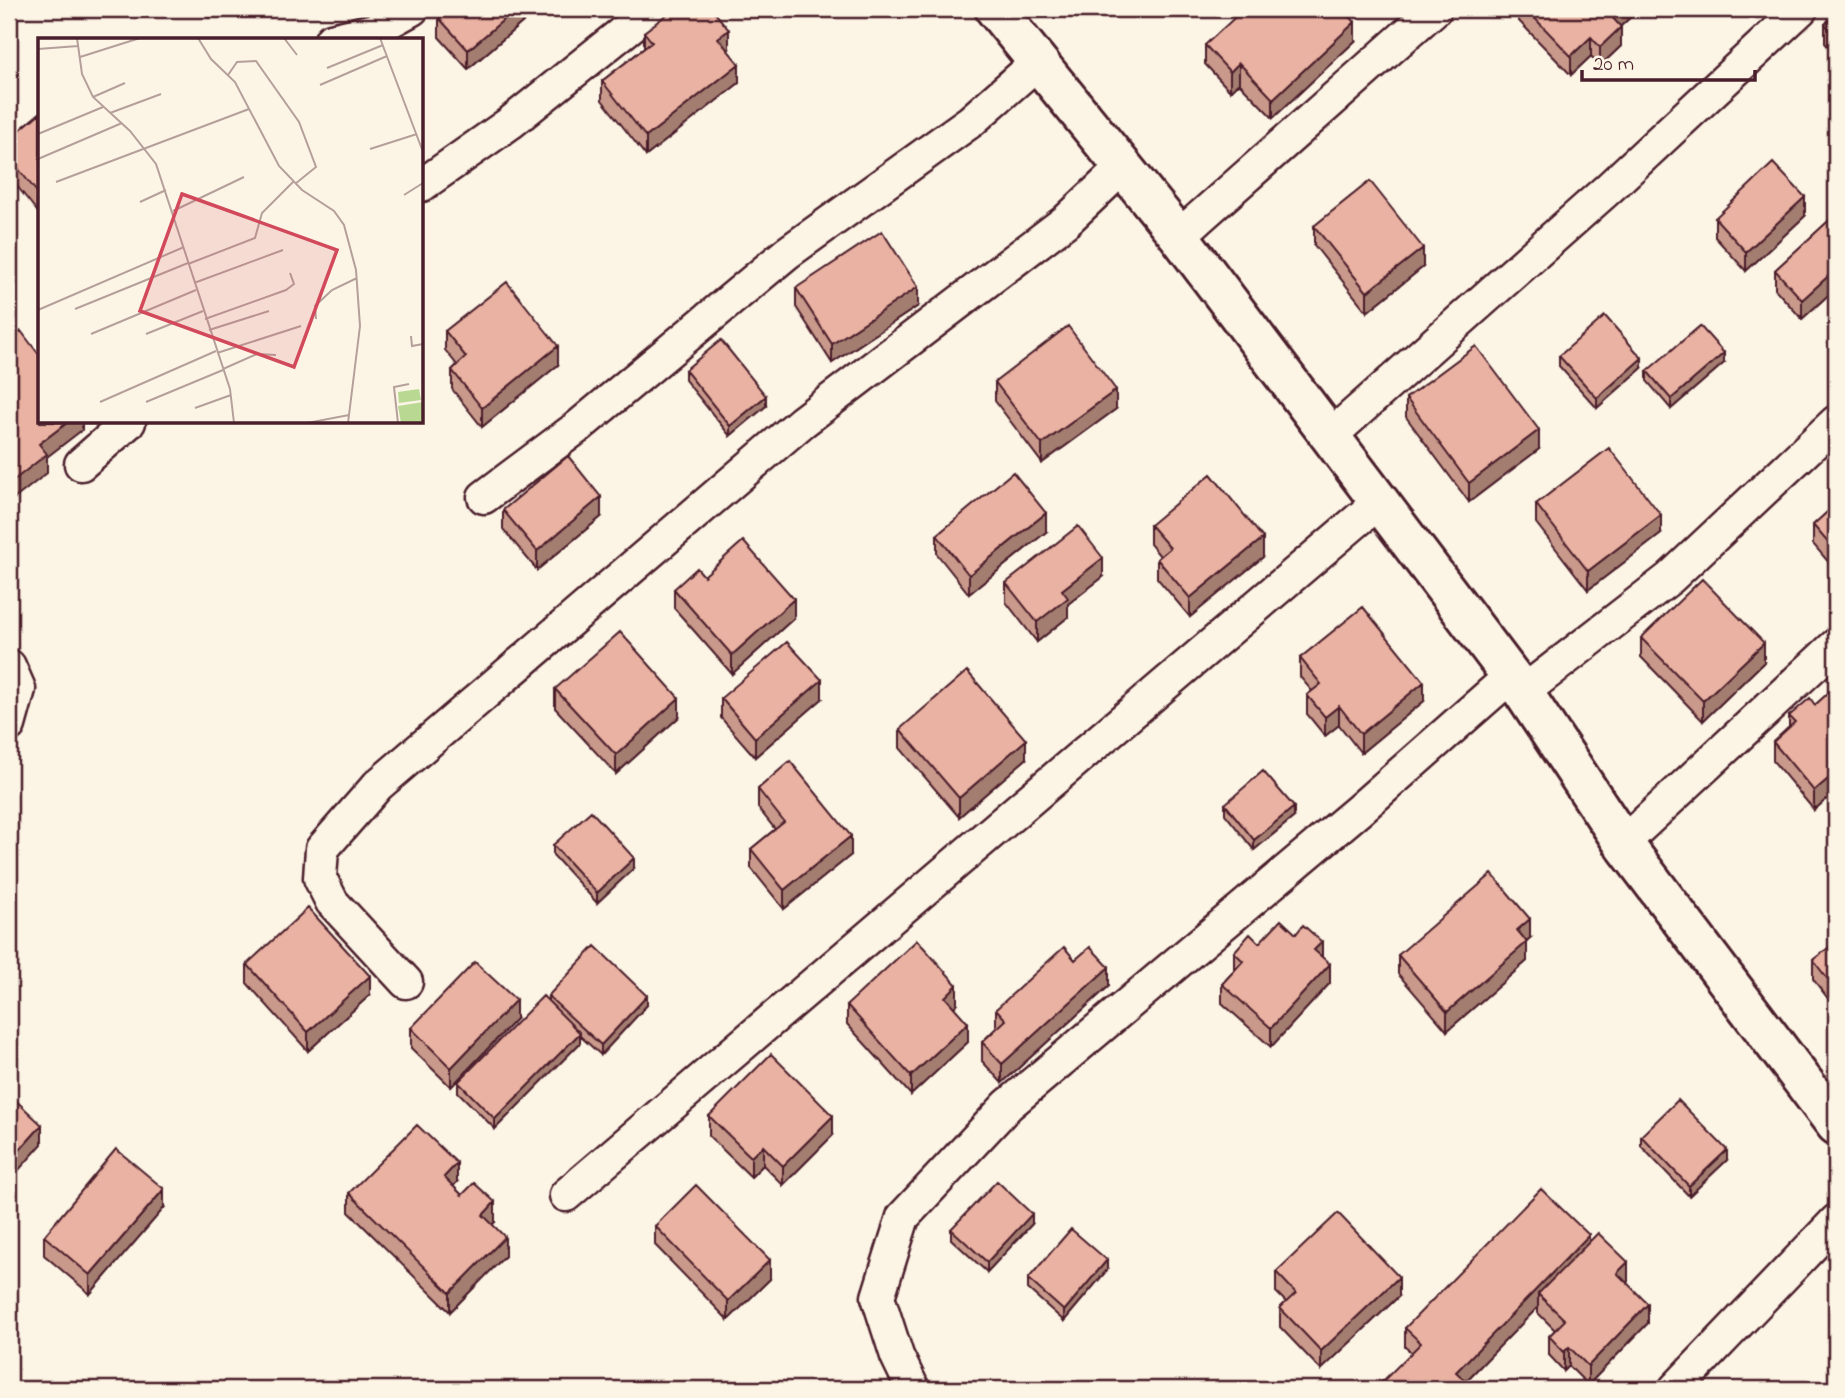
<svg xmlns="http://www.w3.org/2000/svg" width="1845" height="1398" viewBox="0 0 1845 1398" font-family="'Indie Flower',sans-serif">
<style>
.lines{fill:none;stroke-linecap:round;stroke-linejoin:round}
.lane-casing{stroke:#4a1f2b;stroke-width:37}
.street-casing{stroke:#4a1f2b;stroke-width:44}
.lane{stroke:#fcf5e5;stroke-width:32}
.street{stroke:#fcf5e5;stroke-width:38}
.wall{fill:#c9998b;stroke:#4a1f2b;stroke-width:2}
.shaded-wall{fill:#a47d71;stroke:#4a1f2b;stroke-width:2}
.building{fill:#eab2a2;stroke:#4a1f2b;stroke-width:2}
.inset-road{fill:none;stroke:#b59f9b;stroke-width:2}
.view{fill:#d1495b;fill-opacity:0.15;stroke:#d1495b;stroke-width:3.5}
.inset-edge{fill:none;stroke:#4a1f2b;stroke-width:3.5}
</style>
<rect width="100%" height="100%" fill="#fcf5e5"/>
<filter id="ink" filterUnits="userSpaceOnUse"><feTurbulence type="fractalNoise" baseFrequency=".0143" numOctaves="2"/><feDisplacementMap in="SourceGraphic" scale="14" xChannelSelector="R" yChannelSelector="G"/><feConvolveMatrix kernelMatrix="1 2 1 2 8 2 1 2 1" color-interpolation-filters="sRGB"/></filter>
<g filter="url(#ink)">
<g class="lines">
<defs>
<path id="lane" d="M331,40L374,30L412,9
M422,185L510,123L652,9
M1179,236L1435,9
M1329,437L1608,189L1801,9
M81,464L129,422
M484,497L579,426L787,253L971,121L1038,62
M9,666L19,689L9,725
M1523,692L1670,578L1836,422
M1623,843L1836,645
M406,982L332,902L320,878L322,849L378,785L802,422L1066,221L1123,167
M566,1195L1379,502
M913,1389L897,1356L878,1297L903,1217L1008,1105L1359,810L1511,676
M1675,1389L1836,1221"/>
<path id="street" d="M995,9L1179,236L1523,692L1623,843L1836,1125"/>
</defs>
<use href="#lane" class="lane-casing"/>
<use href="#street" class="street-casing"/>
<use href="#lane" class="lane"/>
<use href="#street" class="street"/>
</g>
<path class="wall" d="M204,9H223L209,17Z
M450,9H538L468,69L439,37V18Z
M1518,9H1636V12L1621,26V46L1600,66L1591,56L1571,75L1518,20Z
M1836,14V55L1825,43V24Z
M644,32L729,49L728,50L739,83L646,156L602,100V81L644,48Z
M1355,41L1273,118L1239,83L1230,91L1205,64V45Z
M40,113V215L9,176V139Z
M1836,214V288L1802,319L1775,289V270Z
M1805,216L1746,271L1715,237V218Z
M1314,226L1423,267L1367,312L1314,245Z
M796,288L918,306L832,363L796,307Z
M445,331L558,365L482,427L452,389V370L457,365L445,350Z
M1559,356L1642,368L1597,408L1559,366Z
M1724,363L1671,409L1647,381V371Z
M685,370L766,406L730,436L685,380Z
M995,382L1116,409L1042,463L995,401Z
M1406,398L1539,449L1469,502L1406,417Z
M1536,504L1661,534L1588,590L1536,523Z
M1836,504V571L1813,544V525Z
M503,510L601,517L537,570L503,529Z
M1150,525L1263,557L1190,617L1157,578V559L1160,556L1150,544Z
M1046,532L969,594L937,554V535Z
M704,576L794,618L732,674L674,608V589Z
M1103,577L1068,604V617L1037,642L1006,602V583Z
M1641,638L1764,662L1703,721L1641,657Z
M1300,658L1424,701L1361,753L1339,725L1325,736L1307,714V695L1312,691L1300,677Z
M1836,686V791L1814,810L1773,761V742L1789,727V716L1815,705Z
M555,689L679,717L616,774L555,708Z
M721,698L822,699L755,757L721,718Z
M900,729L1026,759L959,817L900,748Z
M758,789L851,855L784,909L751,868V849L775,829L758,808Z
M1225,804L1294,817L1254,850L1225,814Z
M553,845L634,868L597,903L553,855Z
M1530,938L1526,941L1527,961L1447,1031L1398,974V955Z
M1836,942V1009L1813,979V960Z
M1259,943L1322,957L1330,983L1271,1047L1222,1003V984L1234,971V952Z
M1075,960L1109,986L1002,1083L982,1061V1042L996,1028V1009Z
M247,964L370,995L308,1051L247,983Z
M548,996L647,1005L601,1055L580,1036V1043L495,1129L458,1092V1082L548,1001Z
M957,1004L954,1007L968,1042L911,1095L847,1024V1005Z
M516,1019L451,1087L411,1048V1028Z
M709,1116L833,1135L783,1185L763,1165L751,1177L709,1136Z
M1641,1136L1727,1160L1689,1196L1641,1146Z
M457,1182L453,1186L462,1195L495,1222L492,1224L505,1256L450,1312L349,1212V1193Z
M164,1208L90,1294L44,1255V1236Z
M1032,1224L987,1272L951,1239V1229Z
M655,1226L770,1279L728,1320L655,1245Z
M1589,1242L1628,1281L1627,1283L1648,1323L1588,1385L1569,1366L1564,1371L1549,1355V1336L1555,1330L1538,1313V1307L1466,1381L1468,1389L1411,1352L1405,1347V1328Z
M1107,1270L1064,1321L1028,1289V1279Z
M1276,1272L1399,1296L1321,1370L1280,1327V1308L1286,1302L1276,1292Z"/>
<path class="shaded-wall" d="M209,9H223L209,17Z
M516,9H538L468,69V50Z
M1619,9H1636V12L1611,35V16Z
M1355,22V41L1273,118V99Z
M1621,27V46L1600,66V47Z
M729,30V49L718,57V38Z
M1591,37V56L1571,75V56Z
M1239,63V83L1230,91V72Z
M739,64V83L646,156V137Z
M1805,197V216L1746,271V252Z
M1423,248V267L1367,312V292Z
M1836,269V288L1802,319V300Z
M918,287V306L832,363V344Z
M558,346V365L482,427V408Z
M1724,353V363L1671,409V399Z
M1642,358V368L1597,408V398Z
M1116,390V409L1042,463V444Z
M766,396V406L730,436V426Z
M68,422H82V430L47,457V473L9,503V484L39,444Z
M1539,430V449L1469,502V483Z
M601,497V517L537,570V551Z
M1046,513V532L969,594V575Z
M1661,515V534L1588,590V571Z
M1263,538V557L1190,617V598Z
M1103,558V577L1068,604V617L1037,642V622L1062,590Z
M794,599V618L732,674V655Z
M1764,643V662L1703,721V701Z
M822,680V699L755,757V738Z
M1424,682V701L1361,753V734Z
M679,698V717L616,774V755Z
M1339,706V725L1325,736V717Z
M1026,740V759L959,817V798Z
M1836,772V791L1814,810V791Z
M1294,807V817L1254,850V840Z
M851,836V855L784,909V890Z
M634,858V868L597,903V893Z
M1530,919V938L1517,949V930Z
M1322,942V961L1314,950Z
M1527,942V961L1447,1031V1012Z
M1330,964V983L1271,1047V1028Z
M1109,967V986L1002,1083V1064Z
M370,976V995L308,1051V1032Z
M957,985V1004L945,1016V997Z
M647,996V1005L601,1055V1045Z
M516,1000V1019L451,1087V1068Z
M968,1023V1042L911,1095V1076Z
M580,1033V1043L495,1129V1119Z
M833,1116V1135L783,1185V1166Z
M42,1125V1144L9,1181V1162Z
M763,1146V1165L751,1177V1157Z
M1727,1150V1160L1689,1196V1186Z
M457,1163V1182L444,1196V1177Z
M164,1189V1208L90,1294V1275Z
M495,1202V1222L483,1234V1215Z
M1032,1214V1224L987,1272V1262Z
M1589,1235V1254L1538,1294V1307L1458,1389L1456,1372Z
M505,1237V1256L450,1312V1293Z
M770,1260V1279L728,1320V1301Z
M1107,1260V1270L1064,1321V1311Z
M1628,1262V1281L1617,1292V1273Z
M1399,1277V1296L1321,1370V1351Z
M1648,1304V1323L1588,1385V1366Z
M1569,1347V1366L1564,1371V1352Z
M1468,1383V1389H1461Z"/>
<path class="building" d="M450,9H516L468,50L439,18Z
M674,9H712L729,30L718,38L739,64L646,137L602,81L652,42L644,32Z
M1244,9H1343L1355,22L1273,99L1239,63L1230,72L1205,45Z
M1526,9H1619L1611,16L1621,27L1600,47L1591,37L1571,56Z
M1836,14V36L1825,24Z
M40,113V196L9,157V139Z
M1773,163L1805,197L1746,252L1715,218Z
M1370,181L1423,248L1367,292L1314,226Z
M1836,214V269L1802,300L1775,270Z
M882,231L918,287L832,344L796,288Z
M507,282L558,346L482,408L452,370L466,357L445,331Z
M1605,316L1642,358L1597,398L1559,356Z
M1068,326L1116,390L1042,444L995,382Z
M1700,326L1724,353L1671,399L1647,371Z
M21,331L40,356V422H68L39,444L47,454L9,484V340Z
M721,340L766,396L730,426L685,370Z
M1476,346L1539,430L1469,483L1406,398Z
M1609,448L1661,515L1588,571L1536,504Z
M568,456L601,497L537,551L503,510Z
M1013,472L1046,513L969,575L937,535Z
M1211,474L1263,538L1190,598L1157,559L1170,548L1150,525Z
M1836,504V552L1813,525Z
M1078,526L1103,558L1062,590L1068,598L1037,622L1006,583Z
M743,541L794,599L732,655L674,589L697,568L704,576Z
M1702,579L1764,643L1703,701L1641,638Z
M1363,607L1424,682L1361,734L1339,706L1325,717L1307,695L1321,684L1300,658Z
M620,632L679,698L616,755L555,689Z
M787,642L822,680L755,738L721,698Z
M967,671L1026,740L959,798L900,729Z
M1836,686V772L1814,791L1773,742L1795,722L1789,716L1810,698L1815,705Z
M790,761L851,836L784,890L751,849L784,822L758,789Z
M1263,771L1294,807L1254,840L1225,804Z
M591,811L634,858L597,893L553,845Z
M1492,874L1530,919L1517,930L1527,942L1447,1012L1398,955Z
M308,908L370,976L308,1032L247,964Z
M1281,920L1296,934L1303,925L1322,942L1314,950L1330,964L1271,1028L1222,984L1243,961L1234,952L1250,934L1259,943Z
M917,940L957,985L945,997L968,1023L911,1076L847,1005Z
M1836,942V990L1813,960Z
M595,946L647,996L601,1045L548,996Z
M1064,947L1075,960L1090,947L1109,967L1002,1064L982,1042L1006,1020L996,1009Z
M475,962L516,1000L451,1068L411,1028Z
M543,996L580,1033L495,1119L458,1082Z
M771,1054L833,1116L783,1166L763,1146L751,1157L709,1116Z
M9,1094L42,1125L9,1162Z
M1678,1100L1727,1150L1689,1186L1641,1136Z
M417,1125L457,1163L444,1177L462,1195L474,1183L495,1202L483,1215L505,1237L450,1293L349,1193Z
M116,1149L164,1189L90,1275L44,1236Z
M997,1181L1032,1214L987,1262L951,1229Z
M696,1185L770,1260L728,1301L655,1226Z
M1541,1189L1589,1235L1456,1372L1468,1383L1461,1389H1375L1421,1343L1405,1328Z
M1338,1213L1399,1277L1321,1351L1280,1308L1296,1293L1276,1272Z
M1071,1229L1107,1260L1064,1311L1028,1279Z
M1598,1233L1628,1262L1617,1273L1648,1304L1588,1366L1569,1347L1564,1352L1549,1336L1565,1320L1538,1294Z"/>
</g>
<g transform="translate(38 38)">
<rect width="385" height="385" fill="#fcf5e5"/>
<path d="M381,351L383,362L361,365L360,354ZM385,364V385H363L360,368Z" fill="#b9d993"/>
<path class="inset-road" d="M39,0L44,36L55,59L92,93L118,126L192,351L196,385M160,0L173,21L197,44L241,128L264,152L296,173L306,187L318,232L322,288L310,385M246,0L259,17M342,0L385,114M0,11L40,8M42,19L102,0M289,30L345,7M190,37L199,24L218,23L261,84L278,129L257,146M282,47L349,18M55,59L87,45M72,75L123,56M0,96L65,69M332,111L379,96M0,121L84,85M18,144L211,71M366,157L385,145M102,164L128,152M135,173L206,139M150,226L217,200L224,175L255,144M156,245L245,212M37,271L150,225M0,272L146,209M167,281L248,252L256,246L252,235M278,281L277,268L294,252L319,240M171,292L231,273M53,296L158,252M108,296L165,273M373,298L374,308L385,306M179,315L263,288M185,331L219,316L238,317M62,364L178,313M108,364L185,332M157,370L193,357M269,385L311,377M360,385L356,349L371,346"/>
<path class="view" d="M144,156L299,212L256,329L102,273Z"/>
<rect width="385" height="385" class="inset-edge"/>
</g>
<rect width="1845" height="1398" fill="none" stroke="#fcf5e5" stroke-width="35"/>
<rect x="18" y="18" width="1810" height="1363" fill="none" stroke="#4a1f2b" stroke-width="2.5" filter="url(#ink)"/>
<path d="M1582 70v10h173v-10" fill="none" stroke="#4a1f2b" stroke-width="3.5"/>
<text x="1593" y="70" font-size="21" fill="#4a1f2b" stroke="#fcf5e5" stroke-width="5" paint-order="stroke">20 m</text>
</svg>
